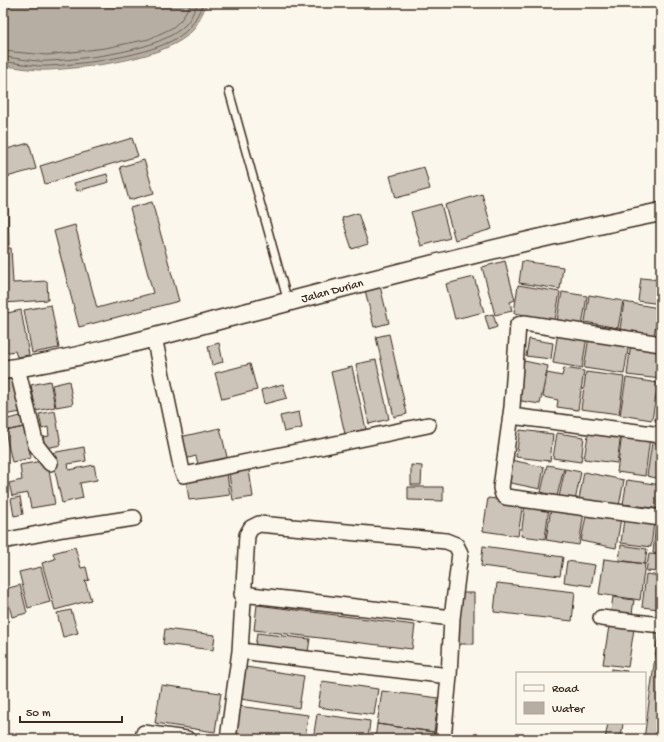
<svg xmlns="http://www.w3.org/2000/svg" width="664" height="742" viewBox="0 0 664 742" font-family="'Gochi Hand',sans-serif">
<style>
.water{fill:#b6aea2;stroke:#85796d}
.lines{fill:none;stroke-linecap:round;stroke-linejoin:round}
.shore{stroke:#6c5f53;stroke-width:1}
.building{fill:#ccc4b9;stroke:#3b2a1e}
.service-casing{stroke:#3b2a1e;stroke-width:10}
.minor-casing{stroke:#3b2a1e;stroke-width:18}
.tertiary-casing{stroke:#3b2a1e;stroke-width:21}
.service{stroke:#fbf7ec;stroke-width:7}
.minor{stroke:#fbf7ec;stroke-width:15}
.tertiary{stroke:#fbf7ec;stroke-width:18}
.labels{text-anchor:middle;stroke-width:3;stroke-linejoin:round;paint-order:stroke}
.street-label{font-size:12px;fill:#3b2a1e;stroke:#fbf7ec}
</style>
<rect width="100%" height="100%" fill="#fbf7ec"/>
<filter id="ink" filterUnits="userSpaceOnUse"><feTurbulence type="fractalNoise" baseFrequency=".025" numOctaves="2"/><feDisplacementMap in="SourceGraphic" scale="8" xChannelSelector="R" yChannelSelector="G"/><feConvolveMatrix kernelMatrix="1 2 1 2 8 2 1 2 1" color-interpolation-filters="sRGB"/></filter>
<g filter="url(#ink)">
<path class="water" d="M3,3H208C203,11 199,22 193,30C169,59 85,68 49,70C34,71 18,67 3,66Z"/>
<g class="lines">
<path class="shore" d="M3,51L47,55L105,48L149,39L172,28L181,20L191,3
M3,57C18,58 34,62 49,61C84,59 162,51 186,24C191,19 194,10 198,3
M3,62C18,62 34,67 49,66C83,64 168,55 190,27C196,20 199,11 204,3"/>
</g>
<path class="building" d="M132,138L138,156L45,184L40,166Z
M29,143L36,169L3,178V150Z
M144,160L154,193L129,200L120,167Z
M424,167L430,189L396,198L390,176Z
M107,174L109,182L77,191L74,183Z
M482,194L492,229L455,240L445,205Z
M152,202L179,301L79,327L54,231L75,225L97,308L153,293L130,208Z
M441,204L450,238L421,246L411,212Z
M3,206H8L9,245H3Z
M358,213L368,244L352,249L342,218Z
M3,248H11L13,283L47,281L48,300L3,303Z
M505,261L515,300L510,302L512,311L495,315L482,267Z
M522,261L563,267L560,289L519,283Z
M474,277L484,312L455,319L446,284Z
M641,278L661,280V304L638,301Z
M518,285L560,292L555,320L514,313Z
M380,286L389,323L374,327L365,290Z
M562,292L587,296L582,326L557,321Z
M589,295L623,301L618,328L585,322Z
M624,302L659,308L654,335L620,329Z
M51,305L59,348L32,353L24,310Z
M21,310L29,355L17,357L15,351L3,353V314Z
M493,314L497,327L489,330L485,316Z
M558,332L587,336L582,368L553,363Z
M389,334L407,414L394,417L376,337Z
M589,337L629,343L624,374L584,368Z
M529,339L553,343L551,359L526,356Z
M631,342L661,346V379L627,375Z
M219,343L223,362L212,365L208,346Z
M376,360L389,419L369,424L356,364Z
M524,361L548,366L540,404L515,400Z
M250,364L257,390L222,399L215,373Z
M352,367L366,429L345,434L331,372Z
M564,368L584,371L578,410L557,407L558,400L543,397L547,373L562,376Z
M586,372L624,377L619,414L581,409Z
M16,378L22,412L3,415V380Z
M626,378L658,383L652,420L620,415Z
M50,381L55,407L36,411L31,385Z
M69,381L73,404L56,407L52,385Z
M660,382H661V421H655Z
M283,384L287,398L264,404L261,390Z
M55,411L61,445L45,448L43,437L49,436L48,427L42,429L39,414Z
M299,412L302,428L284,432L280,416Z
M21,416L24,427L5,431L3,420Z
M24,427L31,458L12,462L5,431Z
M220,428L228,461L199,468L196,456L185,459L180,437Z
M589,429L621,434L617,463L584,459Z
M520,430L553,434L550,461L516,457Z
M557,433L584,437L581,462L553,458Z
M622,434L650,438L645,476L617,472Z
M653,436L661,437V479L647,476Z
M84,447L86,461L68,464L69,470L94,465L97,480L80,483L83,498L62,503L51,453Z
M47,460L55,504L31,508L28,493L12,496L9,483L22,480L20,465Z
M511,460L544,467L540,489L506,482Z
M411,465L422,466L421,485H411Z
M547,465L564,468L557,496L541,492Z
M565,469L581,472L575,501L559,497Z
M249,470L253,497L233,500L229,474Z
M584,472L624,480L619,506L579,499Z
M227,474L230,495L189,500L186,479Z
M627,480L661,485V509L623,504Z
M408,487H443V501L408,500Z
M20,497L23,514L14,516L11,499Z
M488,498L523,502L518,536L483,531Z
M525,504L549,507L545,539L521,536Z
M551,508L584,512L579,545L546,540Z
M587,511L621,518L616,548L581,541Z
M624,518L654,522L651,547L621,543Z
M656,522H661V554L653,553Z
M621,545L647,549L645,564L619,560Z
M483,546L563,557L560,576L481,566Z
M75,547L81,568L86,567L89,580L85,581L91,600L55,610L42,563L55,559L53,553Z
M649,554L661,555V572L646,571Z
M604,559L645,564L640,600L599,594Z
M567,561L595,565L591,586L564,582Z
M41,567L50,602L28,608L19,572Z
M646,574L661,576L659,609L642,607Z
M497,583L575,592L572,621L494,612Z
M20,585L27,613L12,617L5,589Z
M457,593H474V644H456Z
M613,597L634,600L631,620L610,617Z
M257,605L415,625L412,649L254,630Z
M71,610L78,633L63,637L57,613Z
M609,626L634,629L628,667L603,664Z
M165,629L215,635L213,650L163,644Z
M257,633L310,639L308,652L255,647Z
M658,635H661V739H644Z
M246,667L304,676L299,708L241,699Z
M611,669L627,671V673H611Z
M322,681L378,689L374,715L318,707Z
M161,685L221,693L215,732L155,723Z
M382,691L439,698L434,732L377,724Z
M237,706L308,715L305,739H264L234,735Z
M317,714L370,721L368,739H313Z
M608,723H623L621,739H605Z
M377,724L434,732L433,739H375Z"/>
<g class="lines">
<defs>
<path id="service" d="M229,91L288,302"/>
<path id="minor" d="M154,337L182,471L184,475L428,425
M661,344L524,323L518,325L512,407L501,488L503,495L506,497L661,518
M17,368L36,445L50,463
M511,416L661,435
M3,541L63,529L134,518
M242,594L452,618
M601,618L661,625
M240,651L247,535L251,528L259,524L446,541L456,545L460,553L452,618L449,676
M144,733L187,739
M228,739L240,651L449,676L443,739"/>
<path id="tertiary" d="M3,370C85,358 165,334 245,313C383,277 521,240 661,212"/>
</defs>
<use href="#service" class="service-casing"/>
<use href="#minor" class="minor-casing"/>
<use href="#tertiary" class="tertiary-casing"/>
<use href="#service" class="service"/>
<use href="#minor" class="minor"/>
<use href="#tertiary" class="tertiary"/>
</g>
</g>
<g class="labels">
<g class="street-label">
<text transform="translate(332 290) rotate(-15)" y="4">Jalan Durian</text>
</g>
</g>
<rect width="664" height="742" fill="none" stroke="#fbf7ec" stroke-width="16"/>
<rect x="8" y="8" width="648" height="726" fill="none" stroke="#3b2a1e" stroke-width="1.5" filter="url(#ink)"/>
<rect x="516" y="672" width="130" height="52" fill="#fbf7ec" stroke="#aea59a"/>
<rect x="524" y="685" width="20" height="6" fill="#fbf7ec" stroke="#aea59a"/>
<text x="552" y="692" font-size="12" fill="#3b2a1e">Road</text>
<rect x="524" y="702" width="20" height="12" fill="#b6aea2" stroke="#aea59a"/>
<text x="552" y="712" font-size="12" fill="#3b2a1e">Water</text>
<path d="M20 716v6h102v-6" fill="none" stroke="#3b2a1e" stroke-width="2"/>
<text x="26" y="716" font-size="12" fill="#3b2a1e" stroke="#fbf7ec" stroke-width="3" paint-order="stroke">50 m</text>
</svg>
